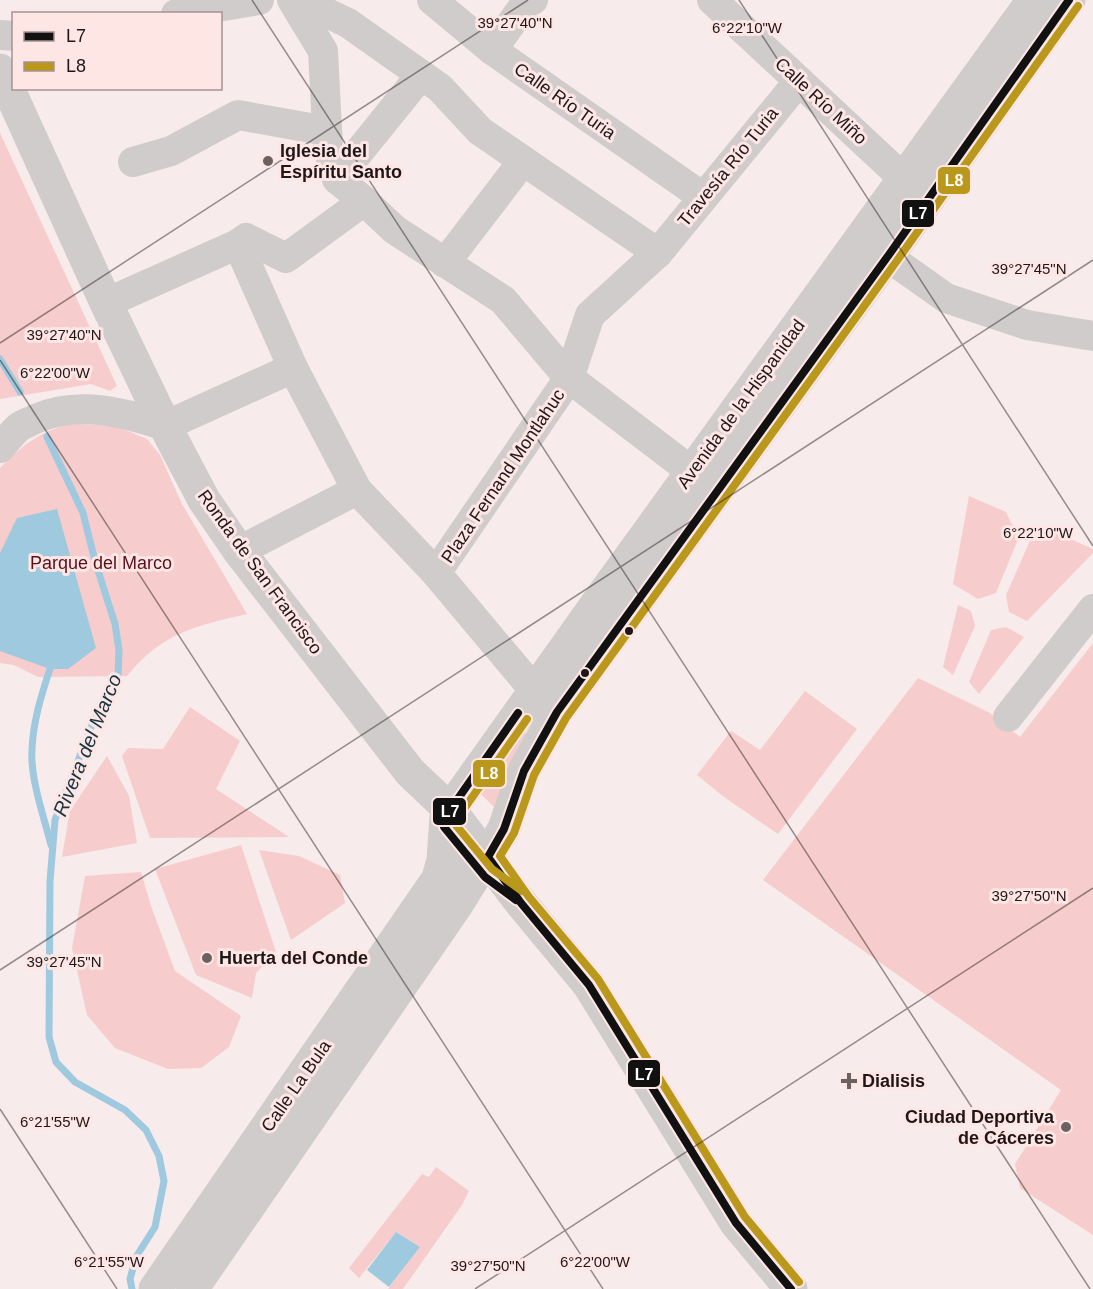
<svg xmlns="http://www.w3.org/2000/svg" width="1093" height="1289" font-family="Arial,sans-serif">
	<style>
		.green { fill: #f6cccc }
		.water { fill: #9ec9de }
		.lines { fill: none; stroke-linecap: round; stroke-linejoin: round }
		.stream { stroke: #9ec9de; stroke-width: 7 }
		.minor { stroke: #d0cccc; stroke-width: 30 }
		.major { stroke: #d0cccc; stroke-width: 33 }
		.bus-1-casing { stroke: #fee6e5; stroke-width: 12 }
		.bus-2-casing { stroke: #fee6e5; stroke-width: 12 }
		.bus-1 { stroke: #111; stroke-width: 8 }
		.bus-2 { stroke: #ba981b; stroke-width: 8 }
		.ticks { fill: none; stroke: #1f1717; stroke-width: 1.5; stroke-opacity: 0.45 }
		.poi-dot { fill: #6b6161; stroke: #fee6e5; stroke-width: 2 }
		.bus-dot { fill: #1f1717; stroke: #fee6e5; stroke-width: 2 }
		.labels { text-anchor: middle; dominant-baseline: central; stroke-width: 6; stroke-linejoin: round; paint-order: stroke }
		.street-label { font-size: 18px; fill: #1f1717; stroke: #fee6e5 }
		.poi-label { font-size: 18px; font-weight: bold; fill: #1f1717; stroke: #fee6e5; text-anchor: start }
		.park-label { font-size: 18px; fill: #5c0e1a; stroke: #fee6e5 }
		.water-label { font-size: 20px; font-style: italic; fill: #143440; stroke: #fee6e5 }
		.ticks-label { font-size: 15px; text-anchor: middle; fill: #1f1717; stroke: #fee6e5; stroke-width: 6; stroke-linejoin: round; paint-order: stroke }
		.line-badge { stroke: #fee6e5; stroke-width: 2 }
		.badge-label { font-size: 16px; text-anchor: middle; font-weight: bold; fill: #fff }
	</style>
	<rect width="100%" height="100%" fill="#f8ebeb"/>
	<g class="green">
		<path d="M0,133L117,386L110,391L91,384L0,399Z"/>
		<path d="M79,424L116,426L147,439L160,455L182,504L247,614C195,626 162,633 127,676L38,677L14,665L0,663V468C22,445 46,426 79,424Z"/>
		<path d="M969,496L1006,512L1011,523L1021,532L996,593L978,599L953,584Z"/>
		<path d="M1054,532L1093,549V553L1027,621L1009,612L1006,595L1033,534Z"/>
		<path d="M958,605L971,611L975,626L953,675L943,667Z"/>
		<path d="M1006,627L1024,637L979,694L969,682L991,630Z"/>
		<path d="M1093,643V1235L1020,1188L1015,1164L1061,1090L763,880L918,678L990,713L1020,737Z"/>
		<path d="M805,691L857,729L778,834L724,797L697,775L731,731L760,750Z"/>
		<path d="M190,707L240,741L216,789L289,837L150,838L122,756L128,748L163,749Z"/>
		<path d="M523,730L527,736L496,809L479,792Z"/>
		<path d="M107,756L129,796L137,843L62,857L70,811Z"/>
		<path d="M241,845L276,952L256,973L252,998L196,975L155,869Z"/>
		<path d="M259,850L299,856L340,875L345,903L291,940Z"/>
		<path d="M141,872L151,906L175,971L241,1016L229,1047L201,1068L168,1069L115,1048L87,1015L72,948L85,876Z"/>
		<path d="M436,1167L469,1191L462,1205L403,1289H388L420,1247L396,1232L359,1278L349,1268L422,1174L429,1177Z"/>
	</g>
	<g class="water">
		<path d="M57,509L96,648L68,669H50L0,651V553L17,518Z"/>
		<path d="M396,1232L420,1247L389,1287L367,1270Z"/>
	</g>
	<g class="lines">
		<g class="stream">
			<path d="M0,359L20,392"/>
			<path d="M47,437L83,513L95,561L115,624L119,650L118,677L92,725L55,820L50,881L49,1037L56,1062L75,1082L125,1110L146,1130L159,1156L164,1181L155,1227L136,1257L130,1279L132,1289"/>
			<path d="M50,669C41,696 33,722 32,750C30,778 44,817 51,845"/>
		</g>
		<g class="minor">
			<path d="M292,0L323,51L328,148L337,179L364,201L286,258L246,238L238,244L293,368L357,490L436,573"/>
			<path d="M300,0L348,23L440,88L480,131L658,253"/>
			<path d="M432,0L492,50L703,197"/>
			<path d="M712,0L903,178"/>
			<path d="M176,14L259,0"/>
			<path d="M0,35L14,36"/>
			<path d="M492,50L526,3L533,0"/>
			<path d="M133,162L171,151L238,115L327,131"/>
			<path d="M337,179L421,75"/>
			<path d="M364,201L395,230L503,300L569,378L436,573L534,690L553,708"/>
			<path d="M872,240L874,247L946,298L1027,325L1093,336"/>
			<path d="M445,263L523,161"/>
			<path d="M106,303L238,244"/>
			<path d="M0,448C6,441 12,433 19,427C23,424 30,422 35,419C78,400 123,412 165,426L293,368"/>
			<path d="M691,471L569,378L590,315L658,253L799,81"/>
			<path d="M239,551L357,490"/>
			<path d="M1008,717L1093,609"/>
		</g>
		<g class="major">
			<path d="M0,70L106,303L165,426L204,500L239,551L410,772L450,810L521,903L589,985L736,1223L791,1289"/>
			<path d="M437,882L443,860L446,817L450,810L610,585L1033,0"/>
			<path d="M155,1289L448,864"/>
			<path d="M192,1289L456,906L504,829L524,771L557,712L888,256L1069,0"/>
		</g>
		<g class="bus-1-casing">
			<g id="bus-1">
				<path d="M516,900L485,877L444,827L450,810L518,713"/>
				<path d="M791,1289L736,1223L589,985L521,903L488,857L504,829L524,771L557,712L888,256L1069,0"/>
			</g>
		</g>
		<g class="bus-2-casing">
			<g id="bus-2">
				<path d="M522,891L492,869L455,824L459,816L527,719"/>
				<path d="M799,1282L745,1217L598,979L529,897L500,856L514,833L534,775L566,718L896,262L1078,6"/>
			</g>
		</g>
		<use href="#bus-1" class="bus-1"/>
		<use href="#bus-2" class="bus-2"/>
	</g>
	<path class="ticks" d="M252,0L1090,1289M739,0L1093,546M0,343L528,0M0,360L603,1289M0,970L1093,260M0,1109L117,1289M475,1289L1093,888"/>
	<g class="poi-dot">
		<circle cx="268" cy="161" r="6"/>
		<circle cx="207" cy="958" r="6"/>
		<path d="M846 1072h6v6h6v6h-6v6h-6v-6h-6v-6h6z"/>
		<circle cx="1066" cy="1127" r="6"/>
	</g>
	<g class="bus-dot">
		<circle cx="629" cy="631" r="5"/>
		<circle cx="585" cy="673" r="5"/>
	</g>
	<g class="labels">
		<g class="street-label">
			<text transform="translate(565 101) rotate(35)">Calle Río Turia</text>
			<text transform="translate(821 101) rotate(43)">Calle Río Miño</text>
			<text transform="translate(728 167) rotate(-51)">Travesía Río Turia</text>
			<text transform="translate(741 404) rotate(-54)">Avenida de la Hispanidad</text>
			<text transform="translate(503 476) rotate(-56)">Plaza Fernand Montlahuc</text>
			<text transform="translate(260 572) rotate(54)">Ronda de San Francisco</text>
			<text transform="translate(296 1086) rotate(-55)">Calle La Bula</text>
		</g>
		<g class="poi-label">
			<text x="280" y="151">Iglesia del<tspan x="280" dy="21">Espíritu Santo</tspan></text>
			<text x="219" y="958">Huerta del Conde</text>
			<text x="862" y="1081">Dialisis</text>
			<text x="1054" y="1117" text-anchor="end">Ciudad Deportiva<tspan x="1054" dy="21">de Cáceres</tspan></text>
		</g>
		<g class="park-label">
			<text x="101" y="563">Parque del Marco</text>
		</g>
		<g class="water-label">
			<text transform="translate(87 745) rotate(-68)">Rivera del Marco</text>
		</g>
	</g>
	<g class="ticks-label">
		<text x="515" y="28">39°27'40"N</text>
		<text x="747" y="33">6°22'10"W</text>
		<text x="1029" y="274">39°27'45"N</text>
		<text x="64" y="340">39°27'40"N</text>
		<text x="55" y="378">6°22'00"W</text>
		<text x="1038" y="538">6°22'10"W</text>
		<text x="1029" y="901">39°27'50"N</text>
		<text x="64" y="967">39°27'45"N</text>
		<text x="55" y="1127">6°21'55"W</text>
		<text x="109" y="1267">6°21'55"W</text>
		<text x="595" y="1267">6°22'00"W</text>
		<text x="488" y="1271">39°27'50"N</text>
	</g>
	<g class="line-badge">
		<rect x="937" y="166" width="34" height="29" rx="6" fill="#ba981b"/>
		<rect x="901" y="199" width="34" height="29" rx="6" fill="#111"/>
		<rect x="472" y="759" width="34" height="29" rx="6" fill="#ba981b"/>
		<rect x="432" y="797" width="35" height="29" rx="6" fill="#111"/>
		<rect x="627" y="1059" width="34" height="29" rx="6" fill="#111"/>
	</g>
	<g class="badge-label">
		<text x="954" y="186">L8</text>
		<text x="918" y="219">L7</text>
		<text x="489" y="779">L8</text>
		<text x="450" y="817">L7</text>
		<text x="644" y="1080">L7</text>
	</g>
	<rect x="12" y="12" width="210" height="78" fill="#fee6e5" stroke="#a59393" stroke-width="1.5"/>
	<rect x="24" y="32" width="30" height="9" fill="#111111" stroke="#a59393" stroke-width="1.5"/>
	<text x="66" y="42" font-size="18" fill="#1f1717">L7</text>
	<rect x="24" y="62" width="30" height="9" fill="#ba981b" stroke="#a59393" stroke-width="1.5"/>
	<text x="66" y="72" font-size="18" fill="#1f1717">L8</text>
</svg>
